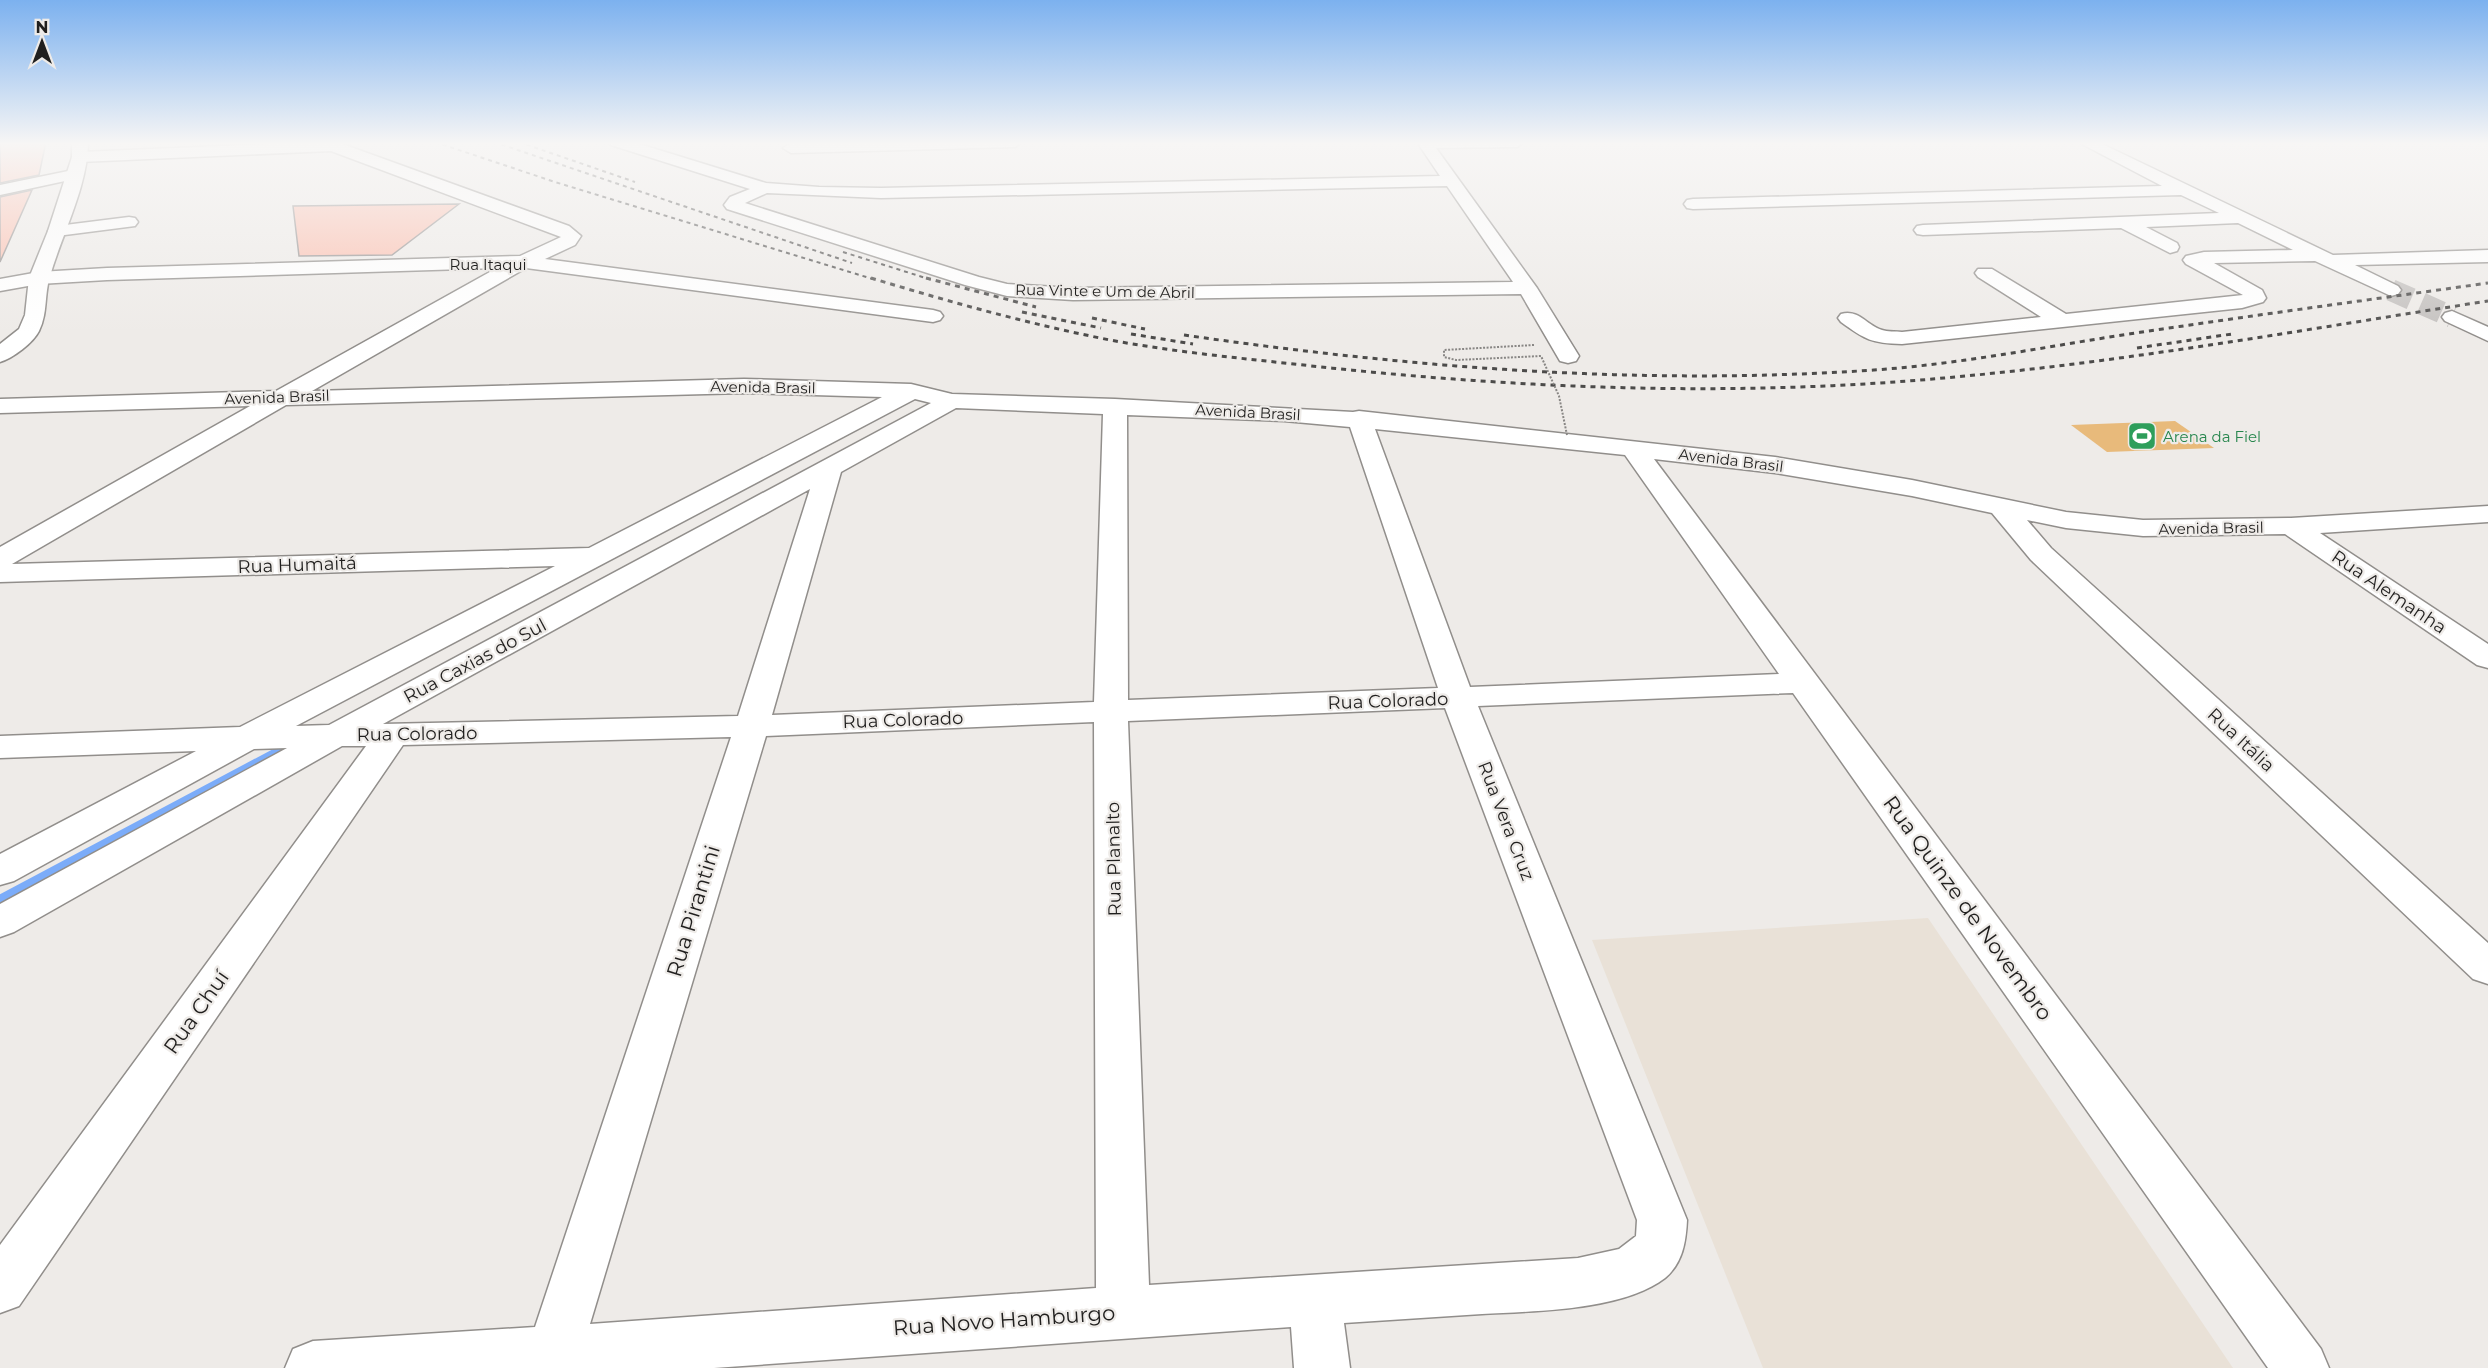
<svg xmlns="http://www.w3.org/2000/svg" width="2488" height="1368" font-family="Montserrat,sans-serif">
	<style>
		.built { fill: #e9e1d7 }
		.green { fill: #e8ba7b }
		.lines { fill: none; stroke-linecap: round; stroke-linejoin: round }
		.stream { stroke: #7bacf9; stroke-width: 12 }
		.building { fill: #fcbfaf; stroke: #938f8e; stroke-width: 1.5 }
		.minor-tunnel { stroke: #c5c2c0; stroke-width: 22; stroke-dasharray: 22 11; stroke-linecap: butt }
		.minor-casing { stroke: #918e8b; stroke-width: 3 }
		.major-casing { stroke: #918e8b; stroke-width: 3 }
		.minor { fill: #fff; fill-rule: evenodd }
		.major { fill: #fff; fill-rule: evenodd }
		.rail-far1 { stroke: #4c4b4a; stroke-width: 2; stroke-dasharray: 4 4; stroke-linecap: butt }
		.rail { stroke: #4c4b4a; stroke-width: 3; stroke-dasharray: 5 5; stroke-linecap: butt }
		.path-bridge { stroke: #888684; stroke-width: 2; stroke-dasharray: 2 1.5; stroke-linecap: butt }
		.labels { text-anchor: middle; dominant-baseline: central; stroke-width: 4.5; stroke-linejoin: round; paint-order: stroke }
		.far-street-label { font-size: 15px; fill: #201f1e; stroke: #eeebe8 }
		.far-leisure-label { font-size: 15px; fill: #27864d; stroke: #eeebe8; text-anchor: start }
		.street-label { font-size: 18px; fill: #201f1e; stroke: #eeebe8 }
		.near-street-label { font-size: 21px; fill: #201f1e; stroke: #eeebe8 }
	</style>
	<rect width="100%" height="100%" fill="#eeebe8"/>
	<path class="built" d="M1928,918L2233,1368H1763L1592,940Z"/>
	<path class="green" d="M2175,421L2214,448L2107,452L2071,425Z"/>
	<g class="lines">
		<path class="stream" d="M0,901L299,742"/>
	</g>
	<g class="building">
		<path d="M0,142H46L39,175L0,183Z"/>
		<path d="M32,190L0,262V197Z"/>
		<path d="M459,204L392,255L299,256L293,206Z"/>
	</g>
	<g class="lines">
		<path class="minor-tunnel" d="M2391,290L2452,317"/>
		<g class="minor-casing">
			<g id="minor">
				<path d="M313,142H337L569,226L581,236L575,245L545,259L933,310L940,312L943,316L940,320L933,322L526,268L312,391L744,379L911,384L952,394L1115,399L1353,412L1359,411L1775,457L1912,480L2066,512L2143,520L2291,518L2488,506V522L2320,533L2488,644V668L2477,665L2285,534L2143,536L2066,528L2027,520L2051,548L2488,943V984L2473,979L2031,560L1992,513L1912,496L1775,473L1654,459L2321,1349L2329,1368H2268L1793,693L1478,706L1687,1220C1686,1241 1683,1263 1665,1278C1622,1311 1534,1311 1482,1314C1436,1317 1390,1320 1344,1323L1350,1368H1294L1291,1327L714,1368H285L293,1349L313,1341L535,1327L731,737L403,745L19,1306L0,1313V1245L366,746H342L14,932L0,937V904L287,748L254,749L14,881L0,885V854L196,751L0,758V736L240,727L555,566L0,582V547L250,406L0,413V399L276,391L497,268L107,280L39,284L0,291V279L39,272L107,268L520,256L561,237L331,151L80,162L72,157L80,152ZM744,393L882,397L589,548L12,564L286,405ZM915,399L931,403L329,725L296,726ZM956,408L1103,414L1094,702L772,715L841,472ZM1127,415L1284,421L1350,427L1438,688L1128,700ZM1375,429L1625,455L1779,674L1470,687ZM810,489L738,716L383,724ZM1445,708L1637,1220L1636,1236L1619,1249L1578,1258L1149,1285L1128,721ZM1094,722L1096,1288L590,1324L766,736Z"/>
				<path d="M609,142H633L766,183L819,187L881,188L1440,176L1417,142H1524L1517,147L1436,148L1537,288L1579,356L1576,361L1568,363L1560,361L1521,294L1073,300L1007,296L965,285L727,209L724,205L730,197L750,189L611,145ZM1447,186L1513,282L1073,288L1007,284L979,277L745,203L767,193L881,198Z"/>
				<path d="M833,142H1022L1015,147L791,153L783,148L791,143Z"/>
				<path d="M2078,142H2098L2333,255L2488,250V262L2355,265L2398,286L2401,290L2398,294L2391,296L2315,261L2214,263L2262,290L2266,298L2263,302L2242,308L1902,344C1871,343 1866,340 1841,322L1838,318L1841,314C1859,309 1866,325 1882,330C1887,332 1896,331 1902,332L2041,317L1978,277L1975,273L1978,269H1992L2066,314L2243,295L2186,264L2183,260L2186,256L2204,252L2293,250L2238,223L2146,227L2177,243L2179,247L2177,251L2170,253L2121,228L1923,235L1917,234L1914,230L1917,226L1923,225L2219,213L2181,195L1693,209L1687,208L1684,204L1687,200L1693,199L2162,186Z"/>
				<path d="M73,170L79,172L81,175L79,178L0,195V185Z"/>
				<path d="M129,217L135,218L138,222L135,226L57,236L51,235L48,231L51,227L57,226Z"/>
				<path d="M2452,311L2488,327V341L2445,321L2442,317L2445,313Z"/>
			</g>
		</g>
		<g class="major-casing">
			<path id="major" d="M72,142H88C88,186 62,234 50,276C44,294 48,313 39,331C33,343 13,358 0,362V344L19,329L25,315L29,278L48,231L72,157Z"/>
		</g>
		<use href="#minor" class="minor"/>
		<use href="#major" class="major"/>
		<g class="rail-far1">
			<path d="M435,142L555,182L876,280"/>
			<path d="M494,142L852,263"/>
			<path d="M519,142L635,182"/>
			<path d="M843,252L932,280"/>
		</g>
		<g class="rail">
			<path d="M871,278C950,302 1029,324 1110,340C1180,353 1250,359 1321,367C1528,389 1736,397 1944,378C2126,362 2307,329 2488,301"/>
			<path d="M926,278L1036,307"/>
			<path d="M1022,312L1101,328"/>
			<path d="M1092,318L1145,329"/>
			<path d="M1131,334L1193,344"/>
			<path d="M1184,335C1413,368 1643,386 1874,370C1960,364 2044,347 2129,334C2248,316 2368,300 2488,283"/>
			<path d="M2137,348L2232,334"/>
		</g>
		<path class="path-bridge" d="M1534,345L1444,350V357L1456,360L1541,356L1559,396L1567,435"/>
	</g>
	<linearGradient id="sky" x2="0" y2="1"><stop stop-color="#7cb1ef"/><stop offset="0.43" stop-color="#f7f6f5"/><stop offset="1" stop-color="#f7f6f5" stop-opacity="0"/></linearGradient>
	<rect width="2488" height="334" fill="url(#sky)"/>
	<defs>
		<g id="stadium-square" transform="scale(1.5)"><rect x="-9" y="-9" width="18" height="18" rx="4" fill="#2e9e5b" stroke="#eeebe8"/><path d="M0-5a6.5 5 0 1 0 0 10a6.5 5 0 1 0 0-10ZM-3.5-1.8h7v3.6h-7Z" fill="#fff"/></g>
	</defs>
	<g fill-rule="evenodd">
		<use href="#stadium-square" x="2142" y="436"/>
	</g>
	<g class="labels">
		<g class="far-street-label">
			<text x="488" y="264">Rua Itaqui</text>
			<text transform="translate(1105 291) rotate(1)">Rua Vinte e Um de Abril</text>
			<text transform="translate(763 387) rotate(1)">Avenida Brasil</text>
			<text transform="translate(277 397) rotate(-2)">Avenida Brasil</text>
			<text transform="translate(1248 412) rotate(3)">Avenida Brasil</text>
			<text transform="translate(1731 460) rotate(7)">Avenida Brasil</text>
			<text transform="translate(2211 528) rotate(-1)">Avenida Brasil</text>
		</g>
		<g class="far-leisure-label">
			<text x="2163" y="436">Arena da Fiel</text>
		</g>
		<g class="street-label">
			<text transform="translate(297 565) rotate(-2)">Rua Humaitá</text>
			<text transform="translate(2389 592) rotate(34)">Rua Alemanha</text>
			<text transform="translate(475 661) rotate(-28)">Rua Caxias do Sul</text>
			<text transform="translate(1388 701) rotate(-2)">Rua Colorado</text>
			<text transform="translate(903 720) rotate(-2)">Rua Colorado</text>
			<text transform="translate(417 734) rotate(-1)">Rua Colorado</text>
			<text transform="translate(2241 740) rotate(43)">Rua Itália</text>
			<text transform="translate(1506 821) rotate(69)">Rua Vera Cruz</text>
			<text transform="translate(1114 859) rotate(-91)">Rua Planalto</text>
		</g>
		<g class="near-street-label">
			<text transform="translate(1968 908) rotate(54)">Rua Quinze de Novembro</text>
			<text transform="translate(693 911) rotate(-73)">Rua Pirantini</text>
			<text transform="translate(196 1012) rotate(-55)">Rua Chuí</text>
			<text transform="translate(1004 1320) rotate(-4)">Rua Novo Hamburgo</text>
		</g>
	</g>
	<g transform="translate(42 42)" stroke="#eeebe8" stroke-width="4.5" paint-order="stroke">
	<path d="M0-4.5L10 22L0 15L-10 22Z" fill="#201f1e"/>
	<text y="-9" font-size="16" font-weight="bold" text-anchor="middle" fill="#201f1e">N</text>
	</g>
</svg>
